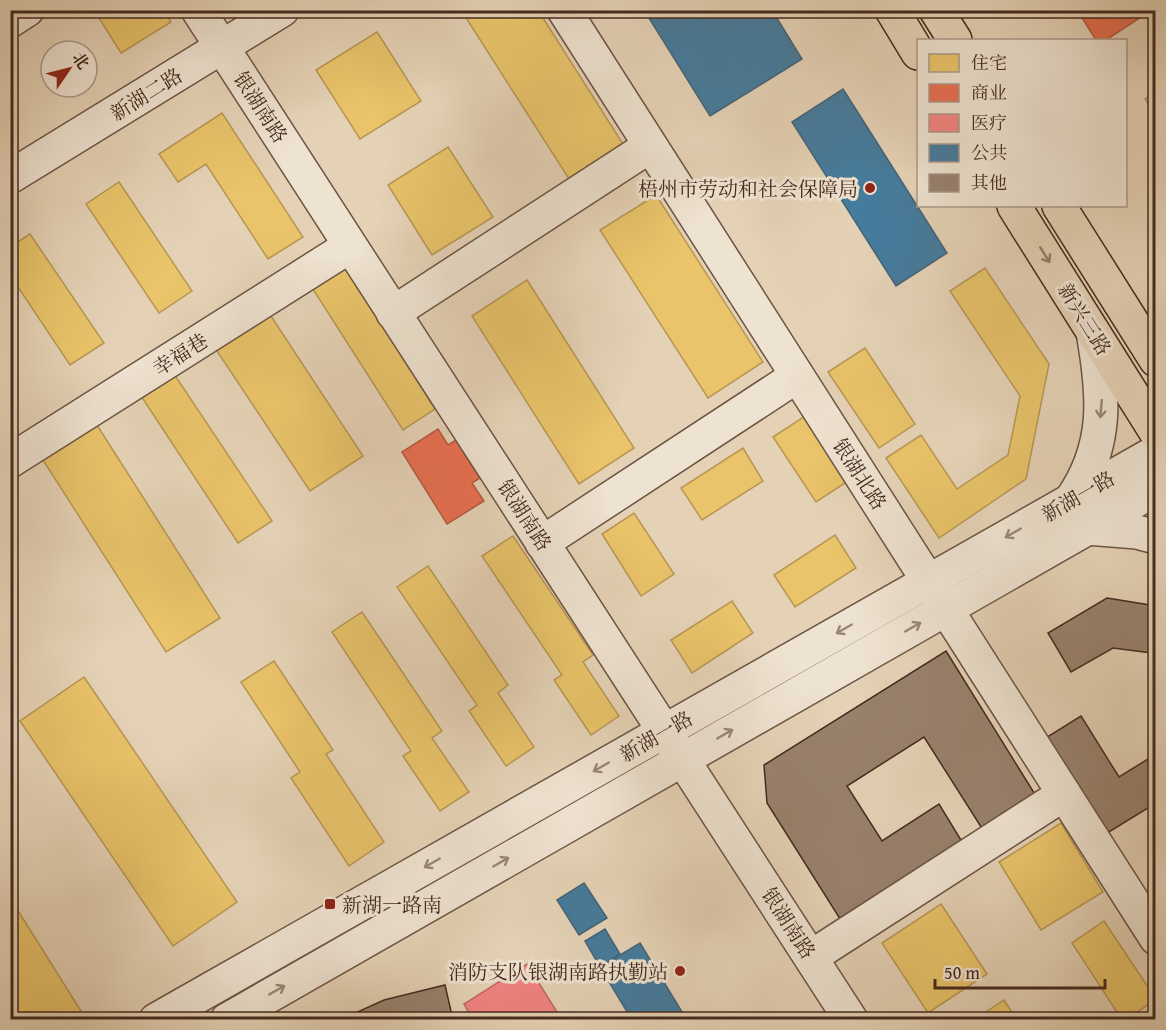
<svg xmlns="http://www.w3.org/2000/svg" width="1166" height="1030" font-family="'Gentium Book Plus','Noto Serif SC',serif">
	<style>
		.homes { fill: #e9c46a; stroke: #b89653; stroke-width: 1.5 }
		.shops { fill: #e76f51; stroke: #b65a42; stroke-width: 1.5 }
		.health { fill: #f28482; stroke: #be6964; stroke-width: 1.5 }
		.public { fill: #457b9d; stroke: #456377; stroke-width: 1.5 }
		.building { fill: #98816d; stroke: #442a1e; stroke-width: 1.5 }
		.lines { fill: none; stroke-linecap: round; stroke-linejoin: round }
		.minor-casing { stroke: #6c5444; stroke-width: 36 }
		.major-casing { stroke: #442a1e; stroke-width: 36 }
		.minor { stroke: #eee2d0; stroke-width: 33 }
		.major { stroke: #e5d2b6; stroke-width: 33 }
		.oneway { stroke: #947e6a }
		.oneway2 { stroke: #998677 }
		.poi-dot { fill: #8f2418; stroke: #eee2d0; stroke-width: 2 }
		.labels { text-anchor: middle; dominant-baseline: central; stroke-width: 6; stroke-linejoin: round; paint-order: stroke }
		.street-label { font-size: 20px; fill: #442a1e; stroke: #eee2d0 }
		.poi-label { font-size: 20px; fill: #442a1e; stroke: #eee2d0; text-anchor: end }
	</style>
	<rect width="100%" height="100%" fill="#e5d2b6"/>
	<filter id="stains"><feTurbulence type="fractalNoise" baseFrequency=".00333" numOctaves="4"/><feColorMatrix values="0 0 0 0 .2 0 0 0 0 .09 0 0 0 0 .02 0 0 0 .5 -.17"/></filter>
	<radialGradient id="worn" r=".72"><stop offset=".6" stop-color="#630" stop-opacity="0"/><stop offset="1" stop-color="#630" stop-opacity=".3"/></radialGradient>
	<g class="homes">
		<path d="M94,10H164L171,22L121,53Z"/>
		<path d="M461,10H538L623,144L569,179Z"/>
		<path d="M377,32L421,101L360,139L316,70Z"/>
		<path d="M1156,92V116L1145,99Z"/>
		<path d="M222,113L303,237L268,259L206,164L178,182L159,154Z"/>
		<path d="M448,147L493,217L432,255L388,185Z"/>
		<path d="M119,182L192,291L159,313L86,204Z"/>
		<path d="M656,195L763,362L708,398L600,230Z"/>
		<path d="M30,234L104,343L70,365L10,275V247Z"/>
		<path d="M344,265L435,409L403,430L311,286Z"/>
		<path d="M985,268L1049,364L1026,479L939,538L886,458L921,435L957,489L1008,455L1020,396L950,291Z"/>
		<path d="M527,280L634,448L579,484L472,316Z"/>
		<path d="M267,310L363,456L310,491L213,345Z"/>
		<path d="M865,348L915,424L879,448L828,372Z"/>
		<path d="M172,371L272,521L238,543L139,393Z"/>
		<path d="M10,383L18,394L10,398Z"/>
		<path d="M805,416L848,481L816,502L773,437Z"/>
		<path d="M95,422L220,618L166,652L41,457Z"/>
		<path d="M743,448L763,481L702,520L681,488Z"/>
		<path d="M634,513L674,574L641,596L602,534Z"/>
		<path d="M835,535L856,568L795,607L774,575Z"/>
		<path d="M513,536L593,655L583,662L619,716L591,735L554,680L562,675L482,556Z"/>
		<path d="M428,566L508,685L498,693L534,747L506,766L469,711L477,705L397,587Z"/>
		<path d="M732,601L753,633L692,673L671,640Z"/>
		<path d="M362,612L442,731L432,738L469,792L440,811L403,756L411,751L332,632Z"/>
		<path d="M274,661L333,750L326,754L384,842L349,866L291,778L300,772L241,682Z"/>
		<path d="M84,677L237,902L173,946L20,721Z"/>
		<path d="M1061,823L1103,892L1041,930L999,862Z"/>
		<path d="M1156,849V866L1148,854Z"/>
		<path d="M10,898L81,1011L67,1020H10Z"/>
		<path d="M941,904L987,974L928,1013L882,943Z"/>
		<path d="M1104,921L1156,999L1126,1020H1122L1072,943Z"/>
		<path d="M1004,1000L1017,1020H974Z"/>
	</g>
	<g class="shops">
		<path d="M1077,10H1152L1106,40H1096Z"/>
		<path d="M438,429L448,445L456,440L480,478L472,483L484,501L447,524L402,452Z"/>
	</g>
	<path class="health" d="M527,964L562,1020H473L464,1004Z"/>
	<g class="public">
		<path d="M644,10H772L802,59L710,116Z"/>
		<path d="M843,89L947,253L896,286L792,122Z"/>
		<path d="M584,883L607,918L579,935L557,900Z"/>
		<path d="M605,929L620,954L600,967L585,941Z"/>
		<path d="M640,943L687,1020H632L600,967Z"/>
	</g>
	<g class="building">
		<path d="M1107,598L1156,606V660L1152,653L1113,648L1071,672L1048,633Z"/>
		<path d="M946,651L1036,796L983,830L924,737L847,786L882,841L939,804L964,845L842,922L767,803L764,765Z"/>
		<path d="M1081,716L1119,777L1156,754V803L1104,835L1044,739Z"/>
		<path d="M445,985L453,1020H340L384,1000Z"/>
	</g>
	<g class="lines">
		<g class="minor-casing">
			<g id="minor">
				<path d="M198,10L851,1020"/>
				<path d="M564,10L1156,938"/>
				<path d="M10,21L27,10"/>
				<path d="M10,177L282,10"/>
				<path d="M393,313L650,146"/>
				<path d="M10,461L350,246"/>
				<path d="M1071,500C1109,446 1104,394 1093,332"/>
				<path d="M1087,528L1137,532L1156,537"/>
				<path d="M542,543L797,376"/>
				<path d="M811,957L1064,794"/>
				<path d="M156,1020L1156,452"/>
				<path d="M227,1020L1156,489"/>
			</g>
		</g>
		<g class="major-casing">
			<g id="major">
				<path d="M892,10L918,53"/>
				<path d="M936,10L955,40"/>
				<path d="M1014,206L1156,432"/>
				<path d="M1059,206L1156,360"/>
			</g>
		</g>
		<use href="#minor" class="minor"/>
		<use href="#major" class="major"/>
	</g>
	<defs><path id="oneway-shaft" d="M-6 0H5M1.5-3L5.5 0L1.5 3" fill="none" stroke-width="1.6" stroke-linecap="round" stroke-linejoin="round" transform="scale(1.5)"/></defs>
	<use class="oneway" href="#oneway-shaft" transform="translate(1045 255) rotate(58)"/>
	<g class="oneway2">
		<use href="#oneway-shaft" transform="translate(1101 409) rotate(95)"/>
		<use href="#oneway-shaft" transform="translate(1013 533) rotate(150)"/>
		<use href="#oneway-shaft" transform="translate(913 627) rotate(-30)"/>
		<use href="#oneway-shaft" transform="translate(844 629) rotate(150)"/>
		<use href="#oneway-shaft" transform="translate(725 734) rotate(-30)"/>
		<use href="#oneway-shaft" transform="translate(601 767) rotate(150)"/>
		<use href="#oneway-shaft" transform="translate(501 862) rotate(-30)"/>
		<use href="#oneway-shaft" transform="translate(432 863) rotate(150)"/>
		<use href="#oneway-shaft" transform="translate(277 990) rotate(-30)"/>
	</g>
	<g class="poi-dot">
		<circle cx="870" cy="188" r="6"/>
		<rect x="324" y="898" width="12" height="12" rx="3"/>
		<circle cx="680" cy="971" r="6"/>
	</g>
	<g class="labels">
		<g class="street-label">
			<text transform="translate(146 94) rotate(-32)">新湖二路</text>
			<text transform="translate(261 107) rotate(57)">银湖南路</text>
			<text transform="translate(1085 319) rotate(58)">新兴三路</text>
			<text transform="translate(180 354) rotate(-32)">幸福巷</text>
			<text transform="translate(860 474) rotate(57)">银湖北路</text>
			<text transform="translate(1078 496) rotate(-30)">新湖一路</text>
			<text transform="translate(525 515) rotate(57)">银湖南路</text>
			<text transform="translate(656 736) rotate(-30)">新湖一路</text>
			<text transform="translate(789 923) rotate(57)">银湖南路</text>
		</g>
		<g class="poi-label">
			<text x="858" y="188">梧州市劳动和社会保障局</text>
			<text x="342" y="904" text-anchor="start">新湖一路南</text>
			<text x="668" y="971">消防支队银湖南路执勤站</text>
		</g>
	</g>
	<rect width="1166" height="1030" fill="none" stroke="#e5d2b6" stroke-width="36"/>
	<rect x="12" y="12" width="1142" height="1006" fill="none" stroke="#442a1e" stroke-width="3"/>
	<rect x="18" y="18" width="1130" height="994" fill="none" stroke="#442a1e" stroke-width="1.5"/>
	<rect x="917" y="39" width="210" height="168" fill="#eee2d0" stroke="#aa9889" stroke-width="1.5"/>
	<rect x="929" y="54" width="30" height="18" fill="#e9c46a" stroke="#aa9889" stroke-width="1.5"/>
	<text x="971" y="69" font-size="18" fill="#442a1e">住宅</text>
	<rect x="929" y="84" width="30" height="18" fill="#e76f51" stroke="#aa9889" stroke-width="1.5"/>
	<text x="971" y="99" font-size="18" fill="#442a1e">商业</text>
	<rect x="929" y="114" width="30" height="18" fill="#f28482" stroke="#aa9889" stroke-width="1.5"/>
	<text x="971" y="129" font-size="18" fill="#442a1e">医疗</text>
	<rect x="929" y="144" width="30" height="18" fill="#457b9d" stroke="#aa9889" stroke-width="1.5"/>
	<text x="971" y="159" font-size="18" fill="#442a1e">公共</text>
	<rect x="929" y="174" width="30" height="18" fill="#98816d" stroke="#aa9889" stroke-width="1.5"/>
	<text x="971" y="189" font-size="18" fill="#442a1e">其他</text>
	<g transform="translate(69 69) rotate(55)"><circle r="28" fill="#eee2d0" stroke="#aa9889" stroke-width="1.5"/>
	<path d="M0-4.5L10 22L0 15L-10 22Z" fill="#8f2418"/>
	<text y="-9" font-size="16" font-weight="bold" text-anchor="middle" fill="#442a1e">北</text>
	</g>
	<path d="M935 979v9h170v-9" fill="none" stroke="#442a1e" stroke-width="3"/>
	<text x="944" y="979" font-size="18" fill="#442a1e" stroke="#eee2d0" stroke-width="4.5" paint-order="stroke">50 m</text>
	<rect width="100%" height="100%" filter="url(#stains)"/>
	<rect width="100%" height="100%" fill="url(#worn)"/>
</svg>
